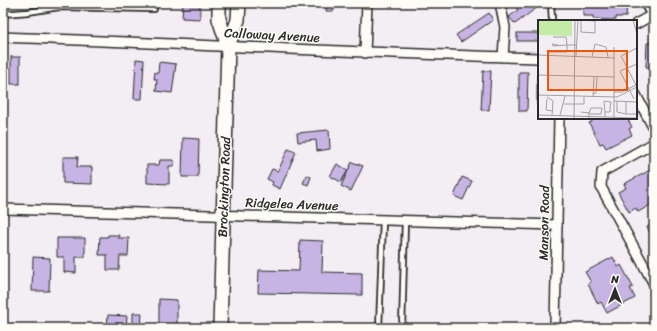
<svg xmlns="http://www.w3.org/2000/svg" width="657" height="331" font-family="Sriracha,sans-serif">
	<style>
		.building { fill: #c7b4e4; stroke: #2b2b2b }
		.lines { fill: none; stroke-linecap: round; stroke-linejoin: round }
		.lane-casing { stroke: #2b2b2b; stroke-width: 8 }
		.street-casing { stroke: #2b2b2b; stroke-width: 12 }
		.secondary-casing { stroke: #2b2b2b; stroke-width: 16 }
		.lane { stroke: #fdfcf7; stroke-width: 4.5 }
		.street { stroke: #fdfcf7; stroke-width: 9 }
		.secondary { stroke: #fdfcf7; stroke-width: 13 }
		.labels { text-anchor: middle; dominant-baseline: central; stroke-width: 3; stroke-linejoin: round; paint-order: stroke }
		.street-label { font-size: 13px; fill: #2b2b2b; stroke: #fdfcf7 }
		.inset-road { fill: none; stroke: #a2a0a3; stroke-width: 1 }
		.view { fill: #e8590c; fill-opacity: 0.15; stroke: #e8590c; stroke-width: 2 }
		.inset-edge { fill: none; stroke: #2b2b2b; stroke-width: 2 }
	</style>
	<rect width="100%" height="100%" fill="#f2eef3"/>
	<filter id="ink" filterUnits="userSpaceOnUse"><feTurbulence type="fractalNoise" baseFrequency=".025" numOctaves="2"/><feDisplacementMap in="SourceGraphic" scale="8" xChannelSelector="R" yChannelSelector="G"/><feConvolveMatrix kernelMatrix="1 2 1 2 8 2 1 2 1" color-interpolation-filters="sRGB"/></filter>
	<g filter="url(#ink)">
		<g class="building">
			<path d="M183,3H200V19L182,18Z"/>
			<path d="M322,3H346V4L334,3V11H326L327,3Z"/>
			<path d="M520,3H543L515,24L509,17L518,10L516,7Z"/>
			<path d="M583,3H627L626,17H616V20L593,19V16H583Z"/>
			<path d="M489,13L493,20L461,42L456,35Z"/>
			<path d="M651,32H654V78H649L650,67H646L647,43H650Z"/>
			<rect x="517" y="33" width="22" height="8"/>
			<rect x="11" y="57" width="9" height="27"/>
			<path d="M136,59L144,60L142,99H134Z"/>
			<path d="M159,62L176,64L172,93L156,91L157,79H154L155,72L158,73Z"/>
			<path d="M483,71H491L489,110H481Z"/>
			<path d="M519,72H528L527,111H519Z"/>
			<rect x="537" y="76" width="2" height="29"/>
			<path d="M590,118H627L632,127L629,129L632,135L606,148L603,143L600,144L589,123L592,122Z"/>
			<path d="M329,130L330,149L317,151L316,140L298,142L297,133Z"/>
			<path d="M183,138L199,139L198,177H182Z"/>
			<path d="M288,149L296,152L280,189L272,185L273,182L267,179L272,169L278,171Z"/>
			<path d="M63,157H78L77,167H92V184L63,183Z"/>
			<path d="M160,160H174V166H169V184L147,183V165H159Z"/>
			<path d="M352,162L363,166L351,191L341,186Z"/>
			<path d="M3,163H6L5,180H3Z"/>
			<path d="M337,164L348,170L341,182L330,176Z"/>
			<path d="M654,168V203L638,212L636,208L629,212L618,192L626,188L624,184Z"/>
			<path d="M307,175L311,177L308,185L303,183Z"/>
			<path d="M462,177L472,181L463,200L454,196Z"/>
			<path d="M654,223V240L647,227Z"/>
			<path d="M108,235H119L118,238H129L128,256H120L119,270H107V255H99L100,237H108Z"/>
			<path d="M57,238H85V257H76V273L64,272V257H57Z"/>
			<path d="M300,240L323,241L322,272L362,273V295L258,293L259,270L299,271Z"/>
			<path d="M33,257L50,258L49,291H32Z"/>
			<path d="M613,257L618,267L621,265L633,287L630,288L635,298L607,313L601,302L598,304L588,284L591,282L585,272Z"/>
			<path d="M159,299L177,300V328H159Z"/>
			<path d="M133,313H142L141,327H133Z"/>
			<path d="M108,315L127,316L126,328H107Z"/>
		</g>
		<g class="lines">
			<g class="lane-casing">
				<g id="lane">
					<path d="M551,3L552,21"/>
					<path d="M643,3L650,16"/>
					<path d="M3,14L28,12L59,7L154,9V3"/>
					<path d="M379,328L383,220"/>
					<path d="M402,328L405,221"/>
				</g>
			</g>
			<g class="street-casing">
				<g id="street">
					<path d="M500,3L505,27L503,57"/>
					<path d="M636,24L654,14"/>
					<path d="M3,37C182,44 360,53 539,58"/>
					<path d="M365,53L367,3"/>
					<path d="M636,95L654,129"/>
					<path d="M654,143L602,172L601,187L654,284"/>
					<path d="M3,209L557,225"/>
					<path d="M555,328L559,118"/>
				</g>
			</g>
			<g class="secondary-casing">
				<g id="secondary">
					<path d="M219,3V19L228,46L220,328"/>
					<path d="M228,46L238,20L239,3"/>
				</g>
			</g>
			<use href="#lane" class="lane"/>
			<use href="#street" class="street"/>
			<use href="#secondary" class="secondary"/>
		</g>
	</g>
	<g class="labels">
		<g class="street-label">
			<text transform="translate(272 35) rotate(3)">Calloway Avenue</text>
			<text transform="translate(224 187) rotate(-88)">Brockington Road</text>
			<text transform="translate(292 204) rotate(2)">Ridgelea Avenue</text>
			<text transform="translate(544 223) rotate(-89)">Manson Road</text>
		</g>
	</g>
	<g transform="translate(538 20)">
		<rect width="99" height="99" fill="#f2eef3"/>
		<path d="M0,0H34V16L0,15Z" fill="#c4eca7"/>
		<path class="inset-road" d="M40,0H41L57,1V13L43,12V1M95,0L99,14M15,17H28L29,25H38M0,35L77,38M10,35V32H29V25L15,26L14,24L20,25M38,36L40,0M54,37L57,24L68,27L70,37M0,55L77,57M76,72H84L98,65L83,36L99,28M55,74L58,73L59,57M0,75L79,77L99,67M9,77L15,81L14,96M55,77L56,57M9,79L8,90L15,91M96,79L82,51L99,44M76,81L99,82M79,81V92L88,94M88,81V94H99M26,84H46V77M43,92L51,93L53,94H63L64,88H53L51,93V99M67,92L66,81L73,82L72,88M0,95L99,98M22,95L27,76M67,97V92H72V88M36,99L37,0M76,99V27"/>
		<path class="view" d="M10,31H89V70H10Z"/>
		<rect width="99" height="99" class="inset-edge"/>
	</g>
	<rect width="657" height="331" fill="none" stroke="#fdfcf7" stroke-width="16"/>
	<rect x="8" y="8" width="641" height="315" fill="none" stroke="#2b2b2b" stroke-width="1.5" filter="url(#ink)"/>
	<g transform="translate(615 289)" stroke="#fdfcf7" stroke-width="3" paint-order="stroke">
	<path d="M0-3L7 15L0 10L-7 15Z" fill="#2b2b2b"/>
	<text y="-6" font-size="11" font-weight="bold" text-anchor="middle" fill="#2b2b2b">N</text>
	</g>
</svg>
